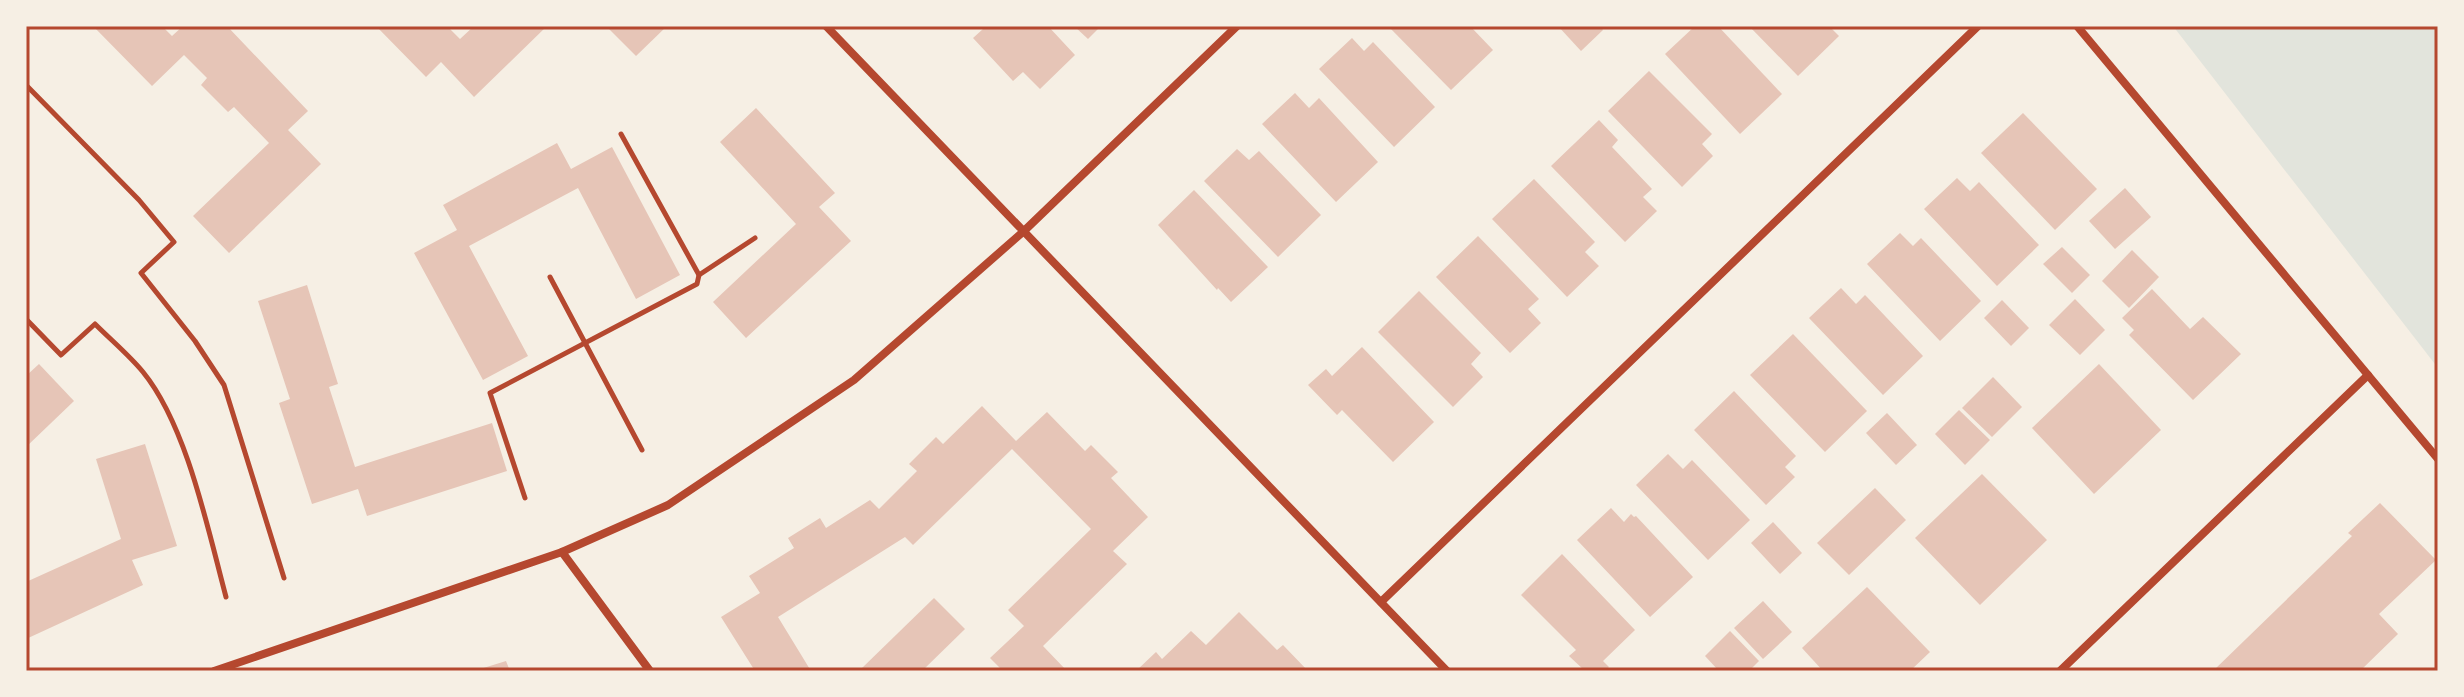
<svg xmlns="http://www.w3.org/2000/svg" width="2464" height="697" font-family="Manrope,sans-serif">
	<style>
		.green { fill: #e2e4dc }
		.building { fill: #e6c5b7 }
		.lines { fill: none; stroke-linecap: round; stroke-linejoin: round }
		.path { stroke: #b5482f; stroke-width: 5 }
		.minor { stroke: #b5482f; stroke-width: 8 }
		.neatline { fill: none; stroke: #b5482f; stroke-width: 3 }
	</style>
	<rect width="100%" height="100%" fill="#f6efe4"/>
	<path class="green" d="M2173,26H2438V368Z"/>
	<g class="building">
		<path d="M93,26H162L172,36L183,26H227L308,111L288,130L321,164L229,253L193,216L269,143L234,107L228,112L201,85L207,78L184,55L152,86Z"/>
		<path d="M376,26H447L460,39L474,26H547L474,97L441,62L426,77Z"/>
		<path d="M606,26H667L636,56Z"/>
		<path d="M980,26H1048L1075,55L1040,89L1023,72L1013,81L973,38L983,29Z"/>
		<path d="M1074,26H1101L1088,39Z"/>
		<path d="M1388,26H1470L1493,50L1451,90Z"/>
		<path d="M1558,26H1600L1603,30L1581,51Z"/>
		<path d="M1695,26H1718L1782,94L1740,134L1665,54Z"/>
		<path d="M1749,26H1829L1839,36L1798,76Z"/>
		<path d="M1352,38L1364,51L1373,42L1435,107L1394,147L1319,69Z"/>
		<path d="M1649,71L1712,134L1702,144L1713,156L1682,187L1608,111Z"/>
		<path d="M1295,93L1309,108L1319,98L1378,162L1336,202L1262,124Z"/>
		<path d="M756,108L835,193L819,207L851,241L746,338L713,302L796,224L720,142Z"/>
		<path d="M2023,113L2097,189L2055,230L1981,153Z"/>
		<path d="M1599,120L1618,140L1612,147L1652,189L1643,197L1657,211L1625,242L1551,166Z"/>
		<path d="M557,143L571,169L612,147L680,275L636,299L578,188L469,246L528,356L483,380L414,253L457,230L443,205Z"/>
		<path d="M1237,149L1249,160L1259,151L1321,215L1278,257L1204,181Z"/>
		<path d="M1957,178L1970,191L1979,182L2039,245L1997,286L1924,209Z"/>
		<path d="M1534,179L1595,242L1585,252L1599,266L1567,297L1492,219Z"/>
		<path d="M2125,188L2151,217L2115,249L2089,221Z"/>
		<path d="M1194,190L1268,267L1231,302L1218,288L1217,290L1158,225Z"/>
		<path d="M1900,233L1913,246L1921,238L1981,301L1940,341L1867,264Z"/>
		<path d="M1478,236L1539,299L1528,309L1541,323L1510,353L1436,277Z"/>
		<path d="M2062,247L2090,275L2072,293L2043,264Z"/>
		<path d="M2132,250L2159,277L2129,308L2102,281Z"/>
		<path d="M307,285L338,384L329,387L355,467L492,423L507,471L367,516L358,489L312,504L279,403L290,399L258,301Z"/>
		<path d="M1841,288L1856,304L1865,295L1867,297L1923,356L1883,395L1809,318Z"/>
		<path d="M2152,289L2190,329L2203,317L2241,354L2193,400L2129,335L2134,330L2122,318Z"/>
		<path d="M1419,291L1481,353L1471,364L1483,377L1453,407L1378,332Z"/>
		<path d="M2075,299L2105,330L2080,355L2049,325Z"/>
		<path d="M2002,300L2029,328L2011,346L1984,318Z"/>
		<path d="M1793,334L1867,411L1825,452L1750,375Z"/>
		<path d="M1362,347L1434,422L1393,462L1342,410L1337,415L1308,385L1326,369L1332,376Z"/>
		<path d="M39,364L74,401L26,447V376Z"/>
		<path d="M2099,364L2161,430L2094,494L2032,428Z"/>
		<path d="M1993,377L2022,407L1992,437L1962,408Z"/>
		<path d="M1734,391L1796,456L1785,467L1795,477L1766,505L1694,430Z"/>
		<path d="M982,406L1016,441L1047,412L1085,451L1091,445L1118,472L1111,478L1148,517L1113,551L1127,564L1043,646L1067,671H1003L990,658L1024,626L1008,610L1091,529L1012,449L913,545L905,537L778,617L811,671H755L721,617L760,593L749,576L794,548L788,538L820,518L826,528L870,500L879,509L917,471L909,464L936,437L943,444Z"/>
		<path d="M1959,410L1990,440L1965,465L1935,434Z"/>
		<path d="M1887,413L1917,445L1896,465L1866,433Z"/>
		<path d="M145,444L177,546L132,560L143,585L26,639V582L121,539L96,459Z"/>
		<path d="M1668,454L1683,469L1692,460L1750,520L1708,560L1636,485Z"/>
		<path d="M1982,474L2047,540L1980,605L1915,538Z"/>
		<path d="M1875,488L1906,520L1849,575L1817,543Z"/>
		<path d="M2380,503L2436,560L2379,614L2398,634L2360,671H2213L2352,536L2348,533Z"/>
		<path d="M1611,508L1624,522L1631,514L1634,517L1636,516L1693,577L1650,617L1577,540Z"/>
		<path d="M1773,522L1802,553L1780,574L1751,543Z"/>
		<path d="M1562,554L1635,630L1603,661L1609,667L1605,671H1585L1569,656L1576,650L1521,595Z"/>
		<path d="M1867,587L1930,652L1910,671H1823L1802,648Z"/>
		<path d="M934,598L965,629L922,671H863L861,669Z"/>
		<path d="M1763,601L1792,632L1763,659L1734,628Z"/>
		<path d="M1239,612L1277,650L1283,645L1308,671H1136L1156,652L1162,659L1191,631L1206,645Z"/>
		<path d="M1730,631L1759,661L1749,671H1719L1705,656Z"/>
		<path d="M506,661L510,671H477V670Z"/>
	</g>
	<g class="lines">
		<g class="path">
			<path d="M26,85L139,200L174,242L141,273L195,341L224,385L284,578"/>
			<path d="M699,275L755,238"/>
			<path d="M550,277L642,450"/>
			<path d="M26,319L61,355L95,324C111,340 129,355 143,372C187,426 208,530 226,597"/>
			<path d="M525,498L490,393L697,284L699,275L621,134"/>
		</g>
		<g class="minor">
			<path d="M826,26L1447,671"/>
			<path d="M2077,26L2438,459"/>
			<path d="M562,552L650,671"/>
			<path d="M1381,602L1978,26"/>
			<path d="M214,671L562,552L668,505L854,380L1024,231L1237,26"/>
			<path d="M2060,671L2368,375"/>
		</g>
	</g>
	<rect width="2464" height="697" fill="none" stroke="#f6efe4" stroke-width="56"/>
	<rect x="28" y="28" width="2408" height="641" class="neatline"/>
</svg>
